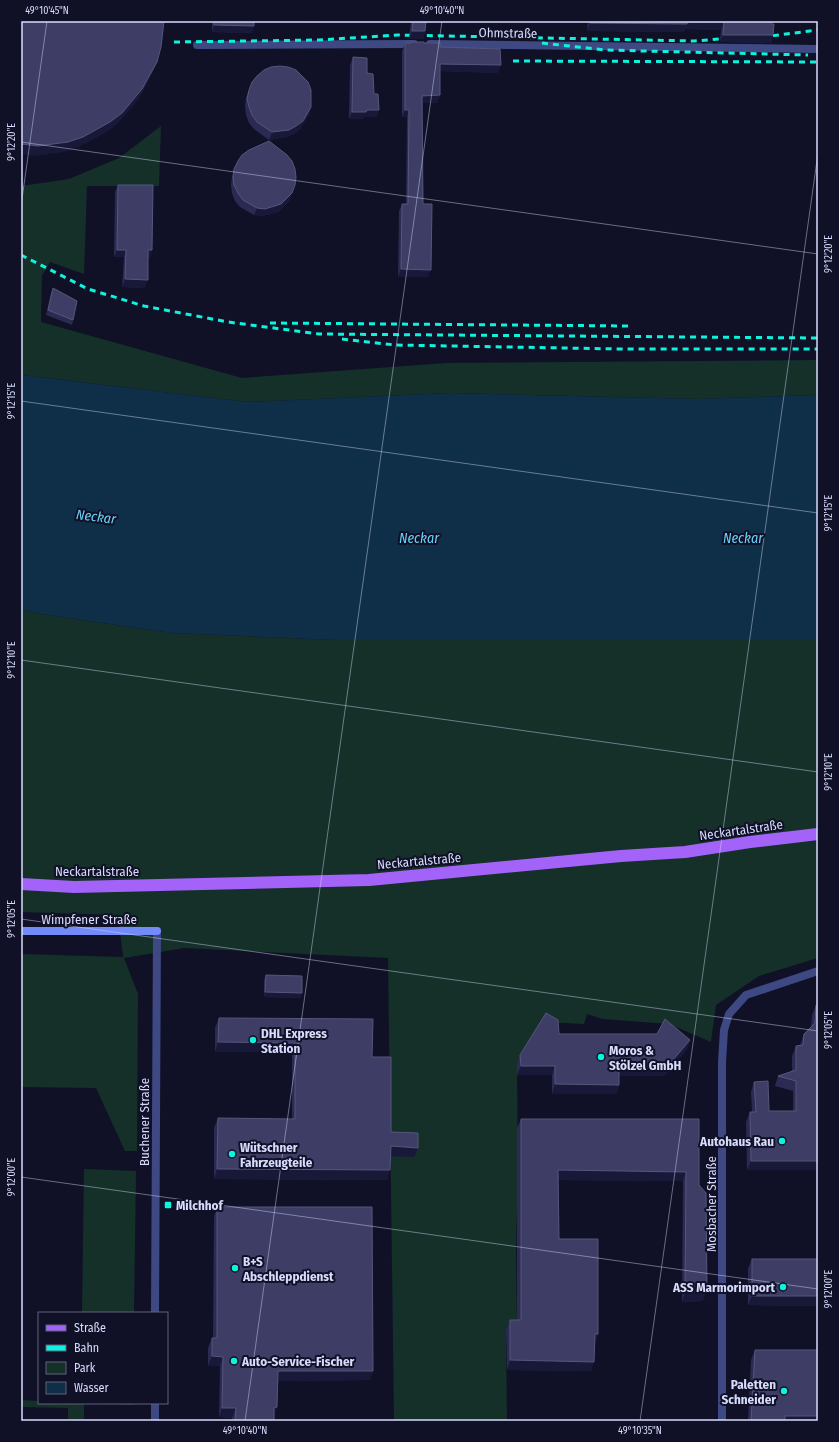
<svg xmlns="http://www.w3.org/2000/svg" width="839" height="1442" font-family="'Fira Sans Condensed',sans-serif">
	<style>
		.green { fill: #143029 }
		.water { fill: #0f2e47 }
		.lines { fill: none; stroke-linecap: round; stroke-linejoin: round }
		.street { stroke: #3e4983; stroke-width: 8 }
		.secondary { stroke: #738af9; stroke-width: 8 }
		.primary { stroke: #a363f8; stroke-width: 12 }
		.rail { stroke: #0cf4de; stroke-width: 3; stroke-dasharray: 6 5; stroke-linecap: butt }
		.wall { fill: #2b2a53 }
		.shaded-wall { fill: #181839 }
		.building { fill: #3d3d65; stroke: #56567d }
		.ticks { fill: none; stroke: #d7dbfd; stroke-width: 1; stroke-opacity: 0.45 }
		.poi-dot { fill: #0cf4de; stroke: #101126; stroke-width: 1.5 }
		.labels { text-anchor: middle; dominant-baseline: central; stroke-width: 4; stroke-linejoin: round; paint-order: stroke }
		.street-label { font-size: 13px; fill: #d7dbfd; stroke: #101126 }
		.poi-label { font-size: 13px; font-weight: bold; fill: #d7dbfd; stroke: #101126; text-anchor: start }
		.water-label { font-size: 14px; font-style: italic; fill: #6ad3f9; stroke: #101126 }
		.neatline { fill: none; stroke: #d7dbfd; stroke-width: 1.5 }
		.ticks-label { font-size: 10px; text-anchor: middle; fill: #d7dbfd }
	</style>
	<rect width="100%" height="100%" fill="#101126"/>
	<g class="green">
		<path d="M161,126L159,186H87L84,274L50,262L42,275L41,322L242,378L446,363L818,360V395L698,399L451,393L247,402L21,375V186L69,179L119,158Z"/>
		<path d="M21,609L41,614L172,633L335,640H818V958L759,976L716,1005L711,1042L669,1024L603,1019L587,1014L584,1024L543,1022L517,1064L518,1175L516,1249L517,1330H506L507,1421H394L388,958L184,948L124,958L138,994L137,1151H125L96,1088L21,1087V954L123,957L118,915L21,912Z"/>
		<path d="M84,1169L136,1171L134,1313H82Z"/>
		<path d="M21,1400L39,1401V1403H133V1405L84,1403V1419H68V1408L21,1407Z"/>
	</g>
	<path class="water" d="M21,375L247,402L451,393L698,399L818,395V640H335L172,633L41,614L21,609Z"/>
	<g class="lines">
		<g class="street">
			<path d="M430,44L818,49"/>
			<path d="M197,45L414,44"/>
			<path d="M155,1313L157,931"/>
			<path d="M155,1421V1403"/>
			<path d="M722,1421V1062L724,1030L729,1014L746,995L818,971"/>
		</g>
		<path class="secondary" d="M21,931H157"/>
		<path class="primary" d="M21,884L74,887L369,880L621,856L685,852L750,842L818,834"/>
		<g class="rail">
			<path d="M762,37L818,30"/>
			<path d="M174,42L319,40L398,35L694,41L732,38"/>
			<path d="M542,43L605,50L808,55"/>
			<path d="M513,61L818,62"/>
			<path d="M21,255L88,289L144,306L228,322L319,334L818,338"/>
			<path d="M270,323L632,326"/>
			<path d="M342,339L395,345L621,349H818"/>
		</g>
	</g>
	<g class="wall">
		<path d="M212,21H254L252,33L212,32Z"/>
		<path d="M411,21H426L425,31L423,39H409Z"/>
		<path d="M588,21H771V24L773,35L771,43L720,42L721,30L685,29L684,32L587,31Z"/>
		<path d="M405,43H424L440,47L498,73L440,71V95L437,103H422L423,204L428,277H398L399,211L402,204H406L407,117H402V51Z"/>
		<path d="M353,57L367,73L379,110L376,117H364V119H349L350,65Z"/>
		<path d="M249,90L311,107L309,114L300,129L294,134L286,137L269,140L254,129L249,123L246,115L245,106L246,98Z"/>
		<path d="M234,169L290,200L278,212L262,216L254,215L240,207L235,201L232,193L231,185L232,177Z"/>
		<path d="M118,185L150,258H148L145,288L122,287L124,257H114L115,192Z"/>
		<path d="M53,288L73,320L72,325L46,315L51,293Z"/>
		<path d="M266,975L302,993L300,998L264,997V980Z"/>
		<path d="M816,1005L818,1170H747L746,1122L750,1112H752L751,1092L754,1082L769,1111H793V1091L775,1086L778,1076L792,1071V1056L796,1046L800,1045L804,1034L811,1027L812,1015Z"/>
		<path d="M219,1018L372,1057L391,1132L418,1148L414,1157L391,1156L387,1180L214,1179V1128L218,1118L292,1119V1052H215V1028Z"/>
		<path d="M559,1034L690,1040L687,1049L664,1076H619V1085L616,1094H552V1075H517V1064L520,1055Z"/>
		<path d="M521,1119H699V1185L703,1301L682,1302L683,1181L558,1180L559,1239L598,1334L595,1344L591,1371L507,1370L506,1330L510,1320H517V1128Z"/>
		<path d="M217,1207L373,1371L370,1380L278,1381L274,1421H232V1418L219,1417L220,1366H208V1348L212,1338H213L214,1216Z"/>
		<path d="M752,1259H818V1306L748,1305V1269Z"/>
		<path d="M755,1350L818,1421H748L751,1360Z"/>
	</g>
	<g class="shaded-wall">
		<path d="M288,21H317L316,23L288,22Z"/>
		<path d="M688,22H724L721,30L685,29L684,32L587,31L590,23Z"/>
		<path d="M214,25L254,26L252,33L212,32Z"/>
		<path d="M412,31H425L423,39H409Z"/>
		<path d="M723,35H773L771,43L720,42Z"/>
		<path d="M157,62L153,72L139,99L118,123L107,132L79,147L65,152L34,156L21,154V144Z"/>
		<path d="M440,64L501,65L498,73L437,71Z"/>
		<path d="M440,95L437,103H419L422,96Z"/>
		<path d="M311,107L309,114L300,129L294,134L286,137L269,140L272,132Z"/>
		<path d="M367,110H379L376,117H364V119H349L352,112Z"/>
		<path d="M405,110H409L407,117H402Z"/>
		<path d="M295,185L290,200L278,212L262,216L254,215L257,208Z"/>
		<path d="M117,250H126L124,257H114Z"/>
		<path d="M148,250H152L150,258H145Z"/>
		<path d="M401,269L431,270L428,277H398Z"/>
		<path d="M125,279L148,280L145,288L122,287Z"/>
		<path d="M265,992L302,993L300,998L264,997Z"/>
		<path d="M690,1040L687,1049L664,1076H616L619,1067Z"/>
		<path d="M218,1042L295,1043L292,1052H215Z"/>
		<path d="M521,1066H555L552,1075H517Z"/>
		<path d="M555,1084L619,1085L616,1094H552Z"/>
		<path d="M391,1146L418,1148L414,1157L387,1156Z"/>
		<path d="M751,1161H818V1170H747Z"/>
		<path d="M217,1169L390,1170L387,1180L214,1179Z"/>
		<path d="M558,1170L686,1172L683,1181L555,1180Z"/>
		<path d="M707,1291L703,1301L682,1302L685,1292Z"/>
		<path d="M752,1296H818V1306L748,1305Z"/>
		<path d="M595,1334H598L595,1344H591Z"/>
		<path d="M212,1356L223,1357L220,1366H208Z"/>
		<path d="M510,1360L594,1362L591,1371L507,1370Z"/>
		<path d="M278,1371H373L370,1380L275,1381Z"/>
		<path d="M277,1407L274,1417V1408Z"/>
		<path d="M222,1408H236L232,1418L219,1417Z"/>
		<path d="M785,1416H818V1421H783Z"/>
	</g>
	<g class="building">
		<path d="M21,21H164L161,47L157,62L142,89L122,113L110,122L83,137L68,142L38,146L21,144Z"/>
		<path d="M214,21H254V26L214,25Z"/>
		<path d="M413,21H426L425,31H412Z"/>
		<path d="M590,21H771V24H774L773,35H723L724,22H688L687,24L590,23Z"/>
		<path d="M411,42H424V43H440V47L500,49L501,65L440,64V95L422,96L423,204H432L431,270L401,269L402,204H408L409,110H405V43H411Z"/>
		<path d="M353,57L367,58V73L373,74L374,94H378L379,110H367L366,112H352Z"/>
		<path d="M280,66L288,67L296,70L308,82L311,90V107L303,121L296,126L289,130L272,132L257,122L252,115L249,107L247,99L249,90L252,82L257,76L264,70L271,67Z"/>
		<path d="M269,141L287,155L292,161L295,169L296,177L295,185L292,193L281,204L265,209L257,208L243,200L238,193L234,185L233,177L234,169L238,161L242,155L249,150Z"/>
		<path d="M118,185H153L152,250H148V280L125,279L126,250H117Z"/>
		<path d="M53,288L77,301L73,320L48,310Z"/>
		<path d="M266,975L302,976V993L265,992Z"/>
		<path d="M816,1005H818V1161H751L750,1112H756L754,1082L768,1081L769,1111H796V1081L778,1076L796,1070V1046L803,1045L804,1034L815,1023Z"/>
		<path d="M546,1013L558,1020L559,1034H657L665,1019L690,1040L667,1067H619V1085L555,1084V1066H521L520,1055Z"/>
		<path d="M219,1018L373,1019L372,1057H391V1132L418,1133V1148L391,1146L390,1170L217,1169L218,1118L295,1119V1043L218,1042Z"/>
		<path d="M521,1119H699V1185L706,1193L707,1291L685,1292L686,1172L558,1170L559,1239H598V1334H595L594,1362L510,1360V1320H521Z"/>
		<path d="M217,1207H372L373,1371H278L277,1407L274,1408V1421H235L236,1408H222L223,1357L212,1356V1338H217Z"/>
		<rect x="752" y="1259" width="66" height="37"/>
		<path d="M755,1350H818V1416H785V1421H751Z"/>
	</g>
	<path class="ticks" d="M21,142L818,254M21,206L47,21M21,401L818,513M21,660L818,772M21,919L818,1031M21,1177L818,1289M245,1421L442,21M640,1421L818,153"/>
	<g class="poi-dot">
		<circle cx="253" cy="1040" r="4"/>
		<circle cx="601" cy="1057" r="4"/>
		<circle cx="782" cy="1141" r="4"/>
		<circle cx="232" cy="1154" r="4"/>
		<rect x="164" y="1201" width="8" height="8" rx="2"/>
		<circle cx="235" cy="1268" r="4"/>
		<circle cx="783" cy="1287" r="4"/>
		<circle cx="234" cy="1361" r="4"/>
		<circle cx="784" cy="1391" r="4"/>
	</g>
	<g class="labels">
		<g class="street-label">
			<text transform="translate(508 33) rotate(1)">Ohmstraße</text>
			<text transform="translate(741 830) rotate(-8)">Neckartalstraße</text>
			<text transform="translate(419 861) rotate(-5)">Neckartalstraße</text>
			<text x="97" y="871">Neckartalstraße</text>
			<text x="89" y="919">Wimpfener Straße</text>
			<text transform="translate(144 1122) rotate(-90)">Buchener Straße</text>
			<text transform="translate(711 1204) rotate(-90)">Mosbacher Straße</text>
		</g>
		<g class="poi-label">
			<text x="261" y="1033">DHL Express<tspan x="261" dy="15">Station</tspan></text>
			<text x="609" y="1050">Moros &amp;<tspan x="609" dy="15">Stölzel GmbH</tspan></text>
			<text x="774" y="1141" text-anchor="end">Autohaus Rau</text>
			<text x="240" y="1147">Wütschner<tspan x="240" dy="15">Fahrzeugteile</tspan></text>
			<text x="176" y="1205">Milchhof</text>
			<text x="243" y="1261">B+S<tspan x="243" dy="15">Abschleppdienst</tspan></text>
			<text x="775" y="1287" text-anchor="end">ASS Marmorimport</text>
			<text x="242" y="1361">Auto-Service-Fischer</text>
			<text x="776" y="1384" text-anchor="end">Paletten<tspan x="776" dy="15">Schneider</tspan></text>
		</g>
		<g class="water-label">
			<text transform="translate(96 517) rotate(7)">Neckar</text>
			<text x="419" y="538">Neckar</text>
			<text x="743" y="538">Neckar</text>
		</g>
	</g>
	<rect width="839" height="1442" fill="none" stroke="#101126" stroke-width="44"/>
	<rect x="38" y="1312" width="130" height="92" fill="#101126" stroke="#60627c"/>
	<rect x="46" y="1325" width="20" height="6" fill="#a363f8" stroke="#60627c"/>
	<text x="74" y="1332" font-size="12" fill="#d7dbfd">Straße</text>
	<rect x="46" y="1345" width="20" height="6" fill="#0cf4de" stroke="#60627c"/>
	<text x="74" y="1352" font-size="12" fill="#d7dbfd">Bahn</text>
	<rect x="46" y="1362" width="20" height="12" fill="#143029" stroke="#60627c"/>
	<text x="74" y="1372" font-size="12" fill="#d7dbfd">Park</text>
	<rect x="46" y="1382" width="20" height="12" fill="#0f2e47" stroke="#60627c"/>
	<text x="74" y="1392" font-size="12" fill="#d7dbfd">Wasser</text>
	<rect x="22" y="22" width="795" height="1398" class="neatline"/>
	<g class="ticks-label">
		<text x="47" y="14">49°10'45"N</text>
		<text x="442" y="14">49°10'40"N</text>
		<text transform="translate(11 142) rotate(-90)" y="4">9°12'20"E</text>
		<text transform="translate(828 254) rotate(-90)" y="4">9°12'20"E</text>
		<text transform="translate(11 401) rotate(-90)" y="4">9°12'15"E</text>
		<text transform="translate(828 513) rotate(-90)" y="4">9°12'15"E</text>
		<text transform="translate(11 660) rotate(-90)" y="4">9°12'10"E</text>
		<text transform="translate(828 772) rotate(-90)" y="4">9°12'10"E</text>
		<text transform="translate(11 919) rotate(-90)" y="4">9°12'05"E</text>
		<text transform="translate(828 1030) rotate(-90)" y="4">9°12'05"E</text>
		<text transform="translate(11 1177) rotate(-90)" y="4">9°12'00"E</text>
		<text transform="translate(828 1289) rotate(-90)" y="4">9°12'00"E</text>
		<text x="245" y="1434">49°10'40"N</text>
		<text x="640" y="1434">49°10'35"N</text>
	</g>
</svg>
